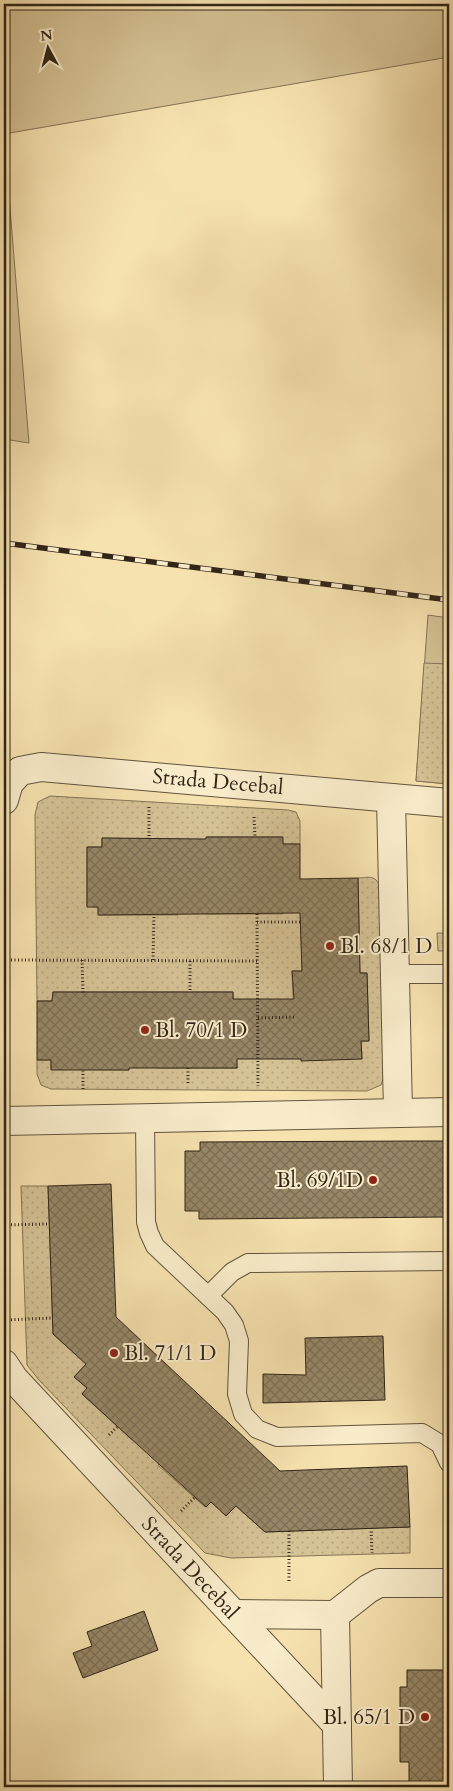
<svg xmlns="http://www.w3.org/2000/svg" width="453" height="1791" font-family="Cardo,serif">
	<style>
		.green { fill: #d5c295; stroke: #837456 }
		.garden { fill: url(#garden-dots); stroke: #837456 }
		.building { fill: url(#building-cross-hatch); stroke: #312518 }
		.lines { fill: none; stroke-linecap: round; stroke-linejoin: round }
		.service-casing { stroke: #62543e; stroke-width: 20 }
		.minor-casing { stroke: #62543e; stroke-width: 30 }
		.path { stroke: #312518; stroke-width: 3; stroke-dasharray: 1 2.5; stroke-linecap: butt }
		.service { stroke: #f9eccb; stroke-width: 18 }
		.minor { stroke: #f9eccb; stroke-width: 28 }
		.rail-casing { stroke: #312518; stroke-width: 5.5 }
		.rail { stroke: #f9eccb; stroke-width: 4; stroke-dasharray: 11; stroke-linecap: butt }
		.poi-dot { fill: #8f2418; stroke: #f9eccb; stroke-width: 2 }
		.labels { text-anchor: middle; dominant-baseline: central; stroke-width: 4; stroke-linejoin: round; paint-order: stroke }
		.street-label { font-size: 21px; fill: #312518; stroke: #f9eccb }
		.poi-label { font-size: 21px; fill: #312518; stroke: #f9eccb; text-anchor: start }
	</style>
	<defs>
		<pattern id="garden-dots" width="8" height="8" patternUnits="userSpaceOnUse" patternTransform="scale(1.25)"><rect width="8" height="8" fill="#d5c295"/><path d="M2 2h.1M6 6h.1" fill="none" stroke="#b7a780" stroke-width="1.8" stroke-linecap="round"/></pattern>
		<pattern id="building-cross-hatch" width="8" height="8" patternUnits="userSpaceOnUse" patternTransform="scale(1.25)"><rect width="8" height="8" fill="#978767"/><path d="M0 0l8 8M0 8l8-8" fill="none" stroke="#7c6e54"/></pattern>
	</defs>
	<rect width="100%" height="100%" fill="#f6e2af"/>
	<filter id="stains"><feTurbulence type="fractalNoise" baseFrequency=".004" numOctaves="4"/><feColorMatrix values="0 0 0 0 .2 0 0 0 0 .09 0 0 0 0 .02 0 0 0 .5 -.17"/></filter>
	<radialGradient id="worn" r=".72"><stop offset=".6" stop-color="#630" stop-opacity="0"/><stop offset="1" stop-color="#630" stop-opacity=".3"/></radialGradient>
	<g class="green">
		<path d="M4,4H449V57L4,134L29,443L4,439Z"/>
		<path d="M428,615L449,618V784L416,781Z"/>
	</g>
	<g class="garden">
		<path d="M424,663L449,664V737L444,753L449,769V784L416,781Z"/>
		<path d="M50,796L288,810L296,812L300,821V844H283L282,837H207V846L149,839L102,838V847H87V906L98,907L99,915H178V906L207,914H282L300,904L302,971H292L295,1040L362,1059L361,1041H369L367,973H360L358,878C371,877 376,875 381,889L385,1073L381,1085L367,1091L51,1089L41,1085L37,1074V1060H51V1069L129,1070V1060L158,1068H237L233,992H53L52,1001H37L35,815L38,802Z"/>
		<path d="M437,933H449V951H438Z"/>
		<path d="M21,1186H48L53,1334L86,1364L74,1377L87,1388L82,1394L132,1440L137,1435L164,1459L158,1465L205,1507L211,1502L236,1506L265,1532L410,1527V1553L231,1558L205,1553L39,1380L27,1365Z"/>
	</g>
	<g class="building">
		<path d="M206,837H283V844H300V879L358,878L360,973H367L369,1041H361L362,1059L301,1061V1059H237V1068H129V1070H51V1060H37V1001H52L53,992H233V999H294L292,971H302L300,913L98,915V907H87V847H102V838L206,839Z"/>
		<path d="M414,1141H449V1217L199,1219V1211H185V1151H200V1142Z"/>
		<path d="M111,1184L116,1317L280,1471L407,1466L410,1527L265,1532L236,1506L226,1516L211,1502L206,1507L82,1394L87,1388L74,1377L86,1364L53,1334L48,1186Z"/>
		<path d="M383,1336L385,1400L263,1403V1374L306,1375L305,1338Z"/>
		<path d="M144,1611L158,1650L83,1678L73,1653L92,1646L87,1632Z"/>
		<path d="M407,1670H449V1787H409V1762H400V1687H407Z"/>
	</g>
	<g class="lines">
		<g class="service-casing">
			<g id="service">
				<path d="M396,974H449"/>
				<path d="M145,1118L146,1222L149,1233L155,1246L225,1312L234,1325L239,1341L237,1394L243,1414L257,1429L277,1437L422,1433L440,1444L449,1463"/>
				<path d="M208,1296L232,1272L248,1263L449,1261"/>
			</g>
		</g>
		<g class="minor-casing">
			<g id="minor">
				<path d="M391,798L398,1112"/>
				<path d="M4,800L9,783L20,771L41,767L449,803"/>
				<path d="M4,1121L449,1112"/>
				<path d="M4,1364L14,1379L337,1725"/>
				<path d="M233,1614L335,1615L368,1589L379,1583H449"/>
				<path d="M335,1615L338,1787"/>
			</g>
		</g>
		<g class="path">
			<path d="M149,807V839"/>
			<path d="M254,817L255,837"/>
			<path d="M257,914L258,1086"/>
			<path d="M257,922H301"/>
			<path d="M4,960L258,961"/>
			<path d="M82,960L83,993"/>
			<path d="M153,960L154,915"/>
			<path d="M190,961V992"/>
			<path d="M258,1018L294,1017"/>
			<path d="M188,1068V1085"/>
			<path d="M83,1089V1069"/>
			<path d="M4,1225L49,1224"/>
			<path d="M4,1320L53,1318"/>
			<path d="M109,1435L117,1427"/>
			<path d="M181,1511L195,1497"/>
			<path d="M371,1528L372,1553"/>
			<path d="M289,1531V1583"/>
		</g>
		<use href="#service" class="service"/>
		<use href="#minor" class="minor"/>
		<g class="rail-casing">
			<path id="rail" d="M4,543L449,600"/>
		</g>
		<use href="#rail" class="rail"/>
	</g>
	<g class="poi-dot">
		<circle cx="330" cy="946" r="5"/>
		<circle cx="145" cy="1030" r="5"/>
		<circle cx="373" cy="1180" r="5"/>
		<circle cx="114" cy="1353" r="5"/>
		<circle cx="425" cy="1717" r="5"/>
	</g>
	<g class="labels">
		<g class="street-label">
			<text transform="translate(218 782) rotate(5)">Strada Decebal</text>
			<text transform="translate(190 1568) rotate(47)">Strada Decebal</text>
		</g>
		<g class="poi-label">
			<text x="340" y="946">Bl. 68/1 D</text>
			<text x="155" y="1030">Bl. 70/1 D</text>
			<text x="363" y="1180" text-anchor="end">Bl. 69/1D</text>
			<text x="124" y="1353">Bl. 71/1 D</text>
			<text x="415" y="1717" text-anchor="end">Bl. 65/1 D</text>
		</g>
	</g>
	<rect width="453" height="1791" fill="none" stroke="#f6e2af" stroke-width="20"/>
	<rect x="5" y="5" width="443" height="1781" fill="none" stroke="#312518" stroke-width="2.5"/>
	<rect x="10" y="10" width="433" height="1771" fill="none" stroke="#312518"/>
	<g transform="translate(48 48) rotate(353)" stroke="#f9eccb" stroke-width="4" paint-order="stroke">
	<path d="M0-4L9 19L0 12L-9 19Z" fill="#312518"/>
	<text y="-8" font-size="14" font-weight="bold" text-anchor="middle" fill="#312518">N</text>
	</g>
	<rect width="100%" height="100%" filter="url(#stains)"/>
	<rect width="100%" height="100%" fill="url(#worn)"/>
</svg>
